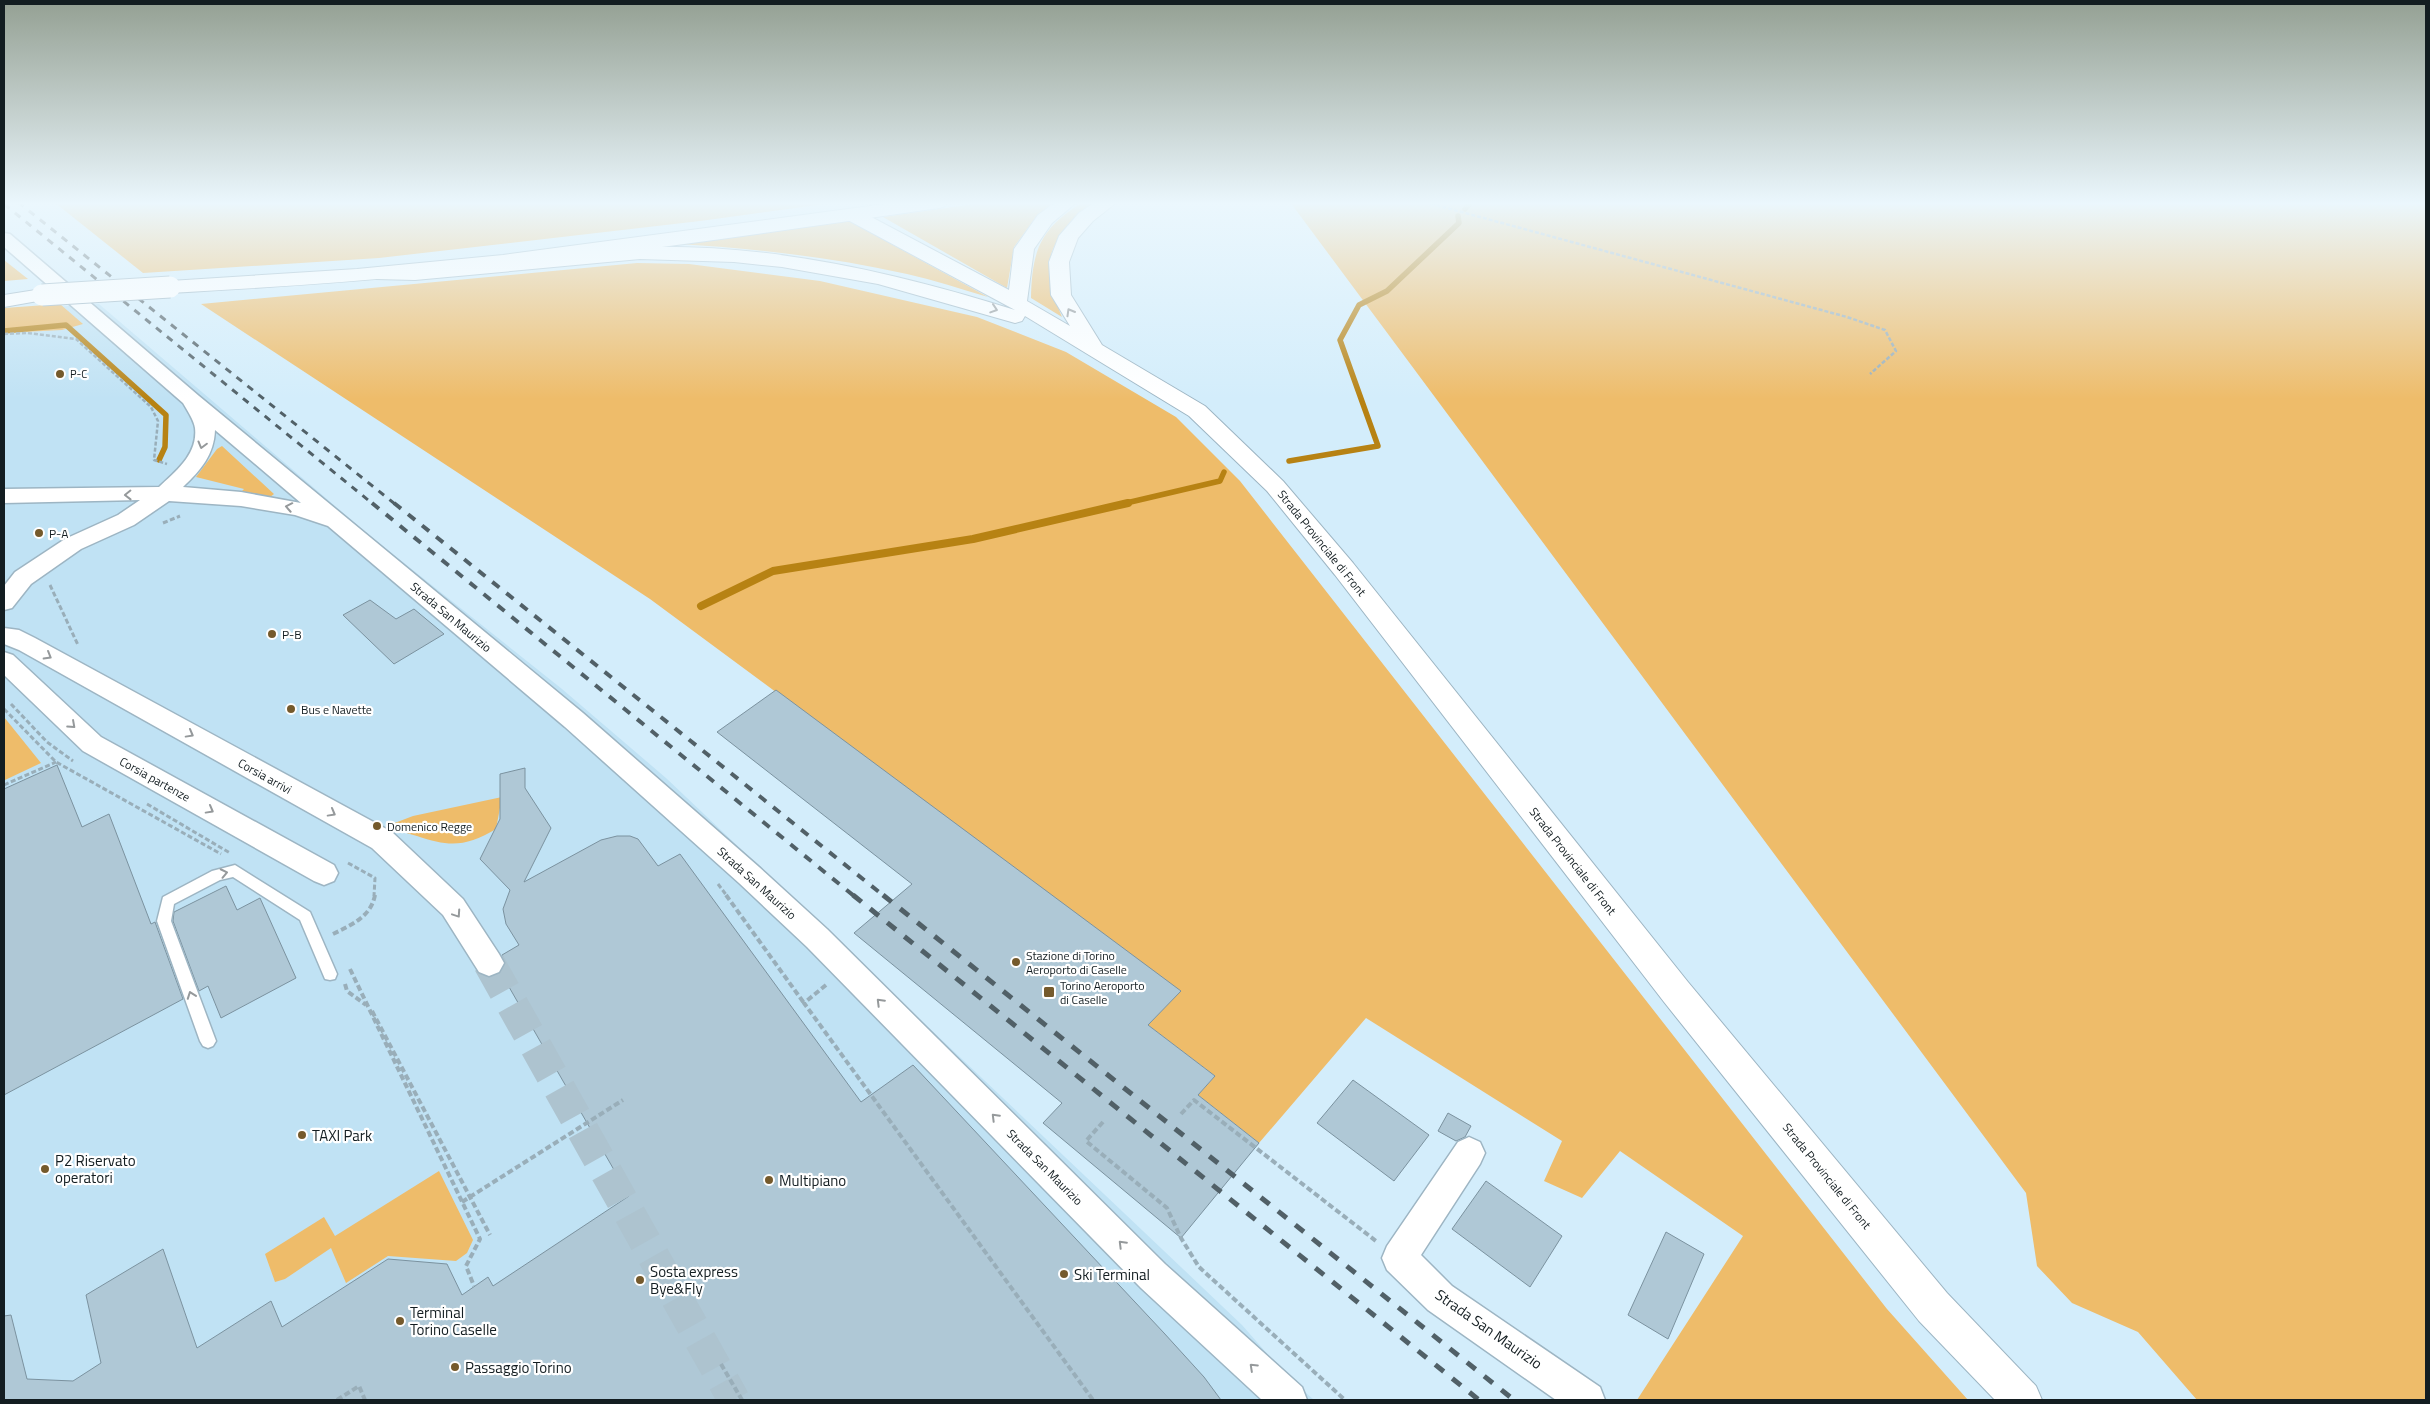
<svg xmlns="http://www.w3.org/2000/svg" width="2430" height="1404" font-family="'Titillium Web',sans-serif">
	<style>
		.built { fill: #c0e2f4 }
		.green { fill: #eebc6a }
		.lines { fill: none; stroke-linecap: round; stroke-linejoin: round }
		.stream-far1 { stroke: #b78213; stroke-width: 5.5 }
		.stream { stroke: #b78213; stroke-width: 8 }
		.building { fill: #afc8d6; stroke: #7b929f }
		.minor-tunnel { stroke: #adc3cf; stroke-width: 32; stroke-dasharray: 32 16; stroke-linecap: butt }
		.service-casing { stroke: #9db5c3; stroke-width: 3 }
		.minor-casing { stroke: #9db5c3; stroke-width: 3 }
		.secondary-casing { stroke: #9db5c3; stroke-width: 2 }
		.primary-casing { stroke: #9db5c3; stroke-width: 2 }
		.path-far2 { stroke: #99aeb9; stroke-width: 2.5; stroke-dasharray: 4 2; stroke-linecap: butt }
		.path-far1 { stroke: #99aeb9; stroke-width: 3; stroke-dasharray: 5 2.5; stroke-linecap: butt }
		.path { stroke: #99aeb9; stroke-width: 4; stroke-dasharray: 6 3; stroke-linecap: butt }
		.service { fill: #fff; fill-rule: evenodd }
		.minor { fill: #fff; fill-rule: evenodd }
		.secondary { fill: #fff; fill-rule: evenodd }
		.primary { fill: #fff; fill-rule: evenodd }
		.rail-far2 { stroke: #516067; stroke-width: 3; stroke-dasharray: 7 7; stroke-linecap: butt }
		.rail-far1 { stroke: #516067; stroke-width: 4; stroke-dasharray: 9 9; stroke-linecap: butt }
		.rail { stroke: #516067; stroke-width: 5; stroke-dasharray: 11 11; stroke-linecap: butt }
		.primary-bridge-casing { stroke: #9db5c3; stroke-width: 23; stroke-linecap: butt }
		.primary-bridge { stroke: #fff; stroke-width: 21 }
		.oneway { stroke: #95999b }
		.poi-dot { fill: #755a2c; stroke: #fff; stroke-width: 2 }
		.labels { text-anchor: middle; dominant-baseline: central; stroke-width: 4.5; stroke-linejoin: round; paint-order: stroke }
		.far-poi-label { font-size: 11px; fill: #131d21; stroke: #fff; text-anchor: start }
		.poi-label { font-size: 12px; fill: #131d21; stroke: #fff; text-anchor: start }
		.street-label { font-size: 12px; fill: #131d21; stroke: #fff }
		.near-poi-label { font-size: 15px; fill: #131d21; stroke: #fff; text-anchor: start }
		.near-street-label { font-size: 15px; fill: #131d21; stroke: #fff }
	</style>
	<rect width="100%" height="100%" fill="#d3edfb"/>
	<path class="built" d="M99,304L369,535L562,689L666,778L1242,1325L1285,1374L1314,1400H4V310Z"/>
	<g class="green">
		<path d="M54,202H839L700,221L379,258L143,273Z"/>
		<path d="M988,202H1056L1036,217L1014,247L1007,288L883,217Z"/>
		<path d="M1083,202H1098C1049,239 1037,258 1062,317L1031,298C1032,249 1041,228 1083,202Z"/>
		<path d="M1290,202H2426V1400H2197L2138,1332L2072,1303L2037,1266L2026,1193Z"/>
		<path d="M849,221L988,297C961,289 934,280 907,274C830,257 753,248 675,244Z"/>
		<path d="M4,260L28,279L4,281Z"/>
		<path d="M637,263L689,264L820,281L977,317L1066,352L1176,417L1240,481L1887,1309L1968,1400H1637L1743,1236L1620,1151L1582,1198L1544,1181L1562,1141L1366,1018L1259,1143L1198,1095L1215,1076L1148,1025L1180,991L650,599L201,304Z"/>
		<path d="M60,304L83,324L62,330L4,333V308Z"/>
		<path d="M222,446L274,494L270,497L240,493L244,489L196,477L217,449Z"/>
		<path d="M4,717L41,763L5,780L4,775Z"/>
		<path d="M502,797L496,829C466,847 449,847 417,836C407,833 399,832 392,824L413,816Z"/>
		<path d="M439,1171L473,1240L467,1253L456,1261L388,1256L346,1283L331,1248L285,1279L275,1282L265,1254L324,1217L335,1236Z"/>
	</g>
	<g class="lines">
		<g class="stream-far1">
			<path d="M1465,209L1471,202"/>
			<path d="M4,331L66,325L166,415L165,447L159,460"/>
			<path d="M1289,461L1378,446L1340,340L1359,305L1387,291L1459,223L1458,216"/>
			<path d="M1122,504L1220,481L1224,472"/>
		</g>
		<path class="stream" d="M701,606L773,571L973,539L1128,503"/>
	</g>
	<g class="building">
		<path d="M370,600L396,619L414,609L444,634L394,664L343,615Z"/>
		<path d="M776,690L1181,991L1148,1025L1215,1076L1198,1095L1259,1143L1181,1238L1043,1123L1062,1103L854,933L912,884L717,732Z"/>
		<path d="M57,765L82,827L109,814L151,924L155,922L183,999L4,1095V789Z"/>
		<path d="M525,768V788L551,828L524,882L601,840L617,836H630L638,839L658,866L680,854L861,1102L913,1065L1164,1333L1204,1377L1221,1400H4V1316L11,1315L27,1379L73,1381L101,1363L86,1295L163,1249L197,1348L271,1301L282,1327L388,1259L447,1264L462,1295L488,1277L493,1286L629,1196L501,973L506,964L502,955L519,945L506,924L503,909L510,890L480,859L500,819V774Z"/>
		<path d="M226,886L237,910L260,898L296,978L221,1018L208,986L199,991L173,921L174,912Z"/>
		<path d="M1353,1080L1429,1135L1394,1181L1317,1123Z"/>
		<path d="M1448,1113L1471,1126L1465,1137L1456,1141L1438,1131Z"/>
		<path d="M1486,1181L1562,1236L1530,1287L1452,1229Z"/>
		<path d="M1666,1232L1704,1254L1668,1339L1628,1315Z"/>
	</g>
	<g class="lines">
		<path class="minor-tunnel" d="M489,963L734,1400"/>
		<g class="service-casing">
			<path id="service" d="M235,865L310,912L337,974L335,979L330,980L325,979L300,920L233,877L220,880L174,904L171,921L216,1041L213,1046L208,1048L203,1046L200,1041L157,921L163,897L212,871Z"/>
		</g>
		<g class="minor-casing">
			<g id="minor">
				<path d="M4,233L10,234L199,396L583,713L759,867L827,929L1165,1264L1302,1387L1307,1400H1262L1141,1288L807,947L739,883L565,727L328,526L295,515L241,506L169,501L134,525L81,549L31,584L12,608L4,610V586L15,572L65,539L118,515L140,500L4,503V489L159,487C176,471 198,454 195,428C194,420 187,410 183,403L4,247ZM215,430L301,503L241,492L183,487C201,470 214,455 215,430Z"/>
				<path d="M4,628L19,630L35,638L392,832L463,899L499,954L504,963L499,972L489,976L479,972L443,915L372,848L19,650L4,644Z"/>
				<path d="M4,652L13,655L101,737L334,865L338,873L334,881L324,885L314,881L83,751L4,675Z"/>
				<path d="M1469,1137L1480,1142L1485,1153L1480,1164L1421,1255L1452,1286L1600,1387L1605,1400H1556L1428,1310L1387,1270L1382,1258L1387,1246L1458,1142Z"/>
			</g>
		</g>
		<g class="secondary-casing">
			<path id="secondary" d="M1056,202H1077L1052,223L1034,249L1027,301L1070,326L1051,295L1049,262L1059,236L1079,213L1095,202H1117L1093,221L1078,238L1069,262L1071,295L1102,345L1205,406L1283,481L1353,563L1688,982L1947,1293L2036,1386L2042,1400H1995L1919,1321L1664,1002L1335,575L1267,491L1189,416L1025,316L1022,321L1015,323L878,284L782,267L734,262L640,259L415,280L376,279L373,275L376,271L383,269C469,267 554,250 639,247C767,243 894,272 1015,310L846,219L844,215L846,211H860L1009,290L1014,249L1038,215Z"/>
		</g>
		<g class="primary-casing">
			<g id="primary">
				<path d="M900,202H948L945,206L939,208C770,232 600,258 430,274C343,283 257,288 170,293L163,291L160,287L163,283L170,281L357,269L503,255Z"/>
				<path d="M42,289L49,291L52,295L49,299L4,307V295Z"/>
			</g>
		</g>
		<g class="path-far2">
			<path d="M1425,202L1847,317L1885,330L1896,351L1870,374"/>
			<path d="M4,334L27,333L76,339L151,407L158,421L154,460L167,464"/>
		</g>
		<g class="path-far1">
			<path d="M163,523L180,516"/>
			<path d="M50,585L78,645"/>
			<path d="M11,704L47,742L73,761"/>
			<path d="M4,709L56,762L221,854"/>
			<path d="M4,785L56,762"/>
			<path d="M147,804L230,853"/>
			<path d="M348,863L375,878L374,896"/>
			<path d="M718,884L727,896"/>
		</g>
		<g class="path">
			<path d="M726,895L804,1003"/>
			<path d="M333,934C351,925 371,917 375,895"/>
			<path d="M350,969L480,1239L466,1266L474,1286"/>
			<path d="M345,984L347,991L366,1005"/>
			<path d="M826,985L804,1003L1093,1400"/>
			<path d="M372,1011L490,1235"/>
			<path d="M1181,1114L1194,1100L1376,1241"/>
			<path d="M1103,1122L1086,1141L1167,1208L1181,1238L1199,1267L1345,1400"/>
			<path d="M462,1202L623,1100"/>
			<path d="M721,1364L742,1400"/>
			<path d="M337,1400L359,1386L365,1400"/>
		</g>
		<use href="#service" class="service"/>
		<use href="#minor" class="minor"/>
		<use href="#secondary" class="secondary"/>
		<use href="#primary" class="primary"/>
		<g class="rail-far2">
			<path d="M18,202L395,504"/>
			<path d="M4,204L373,504"/>
		</g>
		<g class="rail-far1">
			<path d="M372,503L854,896"/>
			<path d="M394,503L884,896"/>
		</g>
		<g class="rail">
			<path d="M853,895L1479,1400"/>
			<path d="M883,895L1514,1400"/>
		</g>
		<g class="primary-bridge-casing">
			<path id="primary-bridge" d="M42,295L170,287"/>
		</g>
		<use href="#primary-bridge" class="primary-bridge"/>
	</g>
	<defs><path id="oneway-chevron" d="M-2-3.5L2.5 0L-2 3.5" fill="none" stroke-width="1.6" stroke-linecap="round" stroke-linejoin="round" transform="scale(1.25)"/></defs>
	<g class="oneway">
		<use href="#oneway-chevron" transform="translate(994 309) rotate(18)"/>
		<use href="#oneway-chevron" transform="translate(1070 312) rotate(-120)"/>
		<use href="#oneway-chevron" transform="translate(202 445) rotate(105)"/>
		<use href="#oneway-chevron" transform="translate(128 495) rotate(179)"/>
		<use href="#oneway-chevron" transform="translate(289 507) rotate(-169)"/>
		<use href="#oneway-chevron" transform="translate(48 656) rotate(30)"/>
		<use href="#oneway-chevron" transform="translate(72 725) rotate(42)"/>
		<use href="#oneway-chevron" transform="translate(190 734) rotate(29)"/>
		<use href="#oneway-chevron" transform="translate(210 810) rotate(29)"/>
		<use href="#oneway-chevron" transform="translate(332 813) rotate(29)"/>
		<use href="#oneway-chevron" transform="translate(224 873) rotate(-12)"/>
		<use href="#oneway-chevron" transform="translate(457 914) rotate(56)"/>
		<use href="#oneway-chevron" transform="translate(191 995) rotate(-110)"/>
		<use href="#oneway-chevron" transform="translate(880 1002) rotate(-135)"/>
		<use href="#oneway-chevron" transform="translate(995 1117) rotate(-135)"/>
		<use href="#oneway-chevron" transform="translate(1122 1244) rotate(-135)"/>
		<use href="#oneway-chevron" transform="translate(1253 1367) rotate(-137)"/>
	</g>
	<linearGradient id="sky" x2="0" y2="1"><stop stop-color="#94a093"/><stop offset="0.51" stop-color="#ebf7fd"/><stop offset="1" stop-color="#ebf7fd" stop-opacity="0"/></linearGradient>
	<rect width="2430" height="399" fill="url(#sky)"/>
	<g class="poi-dot">
		<circle cx="60" cy="374" r="5"/>
		<circle cx="39" cy="533" r="5"/>
		<circle cx="272" cy="634" r="5"/>
		<circle cx="291" cy="709" r="5"/>
		<circle cx="377" cy="826" r="5"/>
		<circle cx="1016" cy="962" r="5"/>
		<rect x="1043" y="986" width="12" height="12" rx="2.5"/>
		<circle cx="302" cy="1135" r="5"/>
		<circle cx="45" cy="1169" r="5"/>
		<circle cx="769" cy="1180" r="5"/>
		<circle cx="1064" cy="1274" r="5"/>
		<circle cx="640" cy="1280" r="5"/>
		<circle cx="400" cy="1321" r="5"/>
		<circle cx="455" cy="1367" r="5"/>
	</g>
	<g class="labels">
		<g class="far-poi-label">
			<text x="70" y="374">P-C</text>
		</g>
		<g class="poi-label">
			<text x="49" y="533">P-A</text>
			<text x="282" y="634">P-B</text>
			<text x="301" y="709">Bus e Navette</text>
			<text x="387" y="826">Domenico Regge</text>
			<text x="1026" y="955">Stazione di Torino<tspan x="1026" dy="14">Aeroporto di Caselle</tspan></text>
			<text x="1060" y="985">Torino Aeroporto<tspan x="1060" dy="14">di Caselle</tspan></text>
		</g>
		<g class="street-label">
			<text transform="translate(1322 543) rotate(51)">Strada Provinciale di Front</text>
			<text transform="translate(451 617) rotate(40)">Strada San Maurizio</text>
			<text transform="translate(265 776) rotate(29)">Corsia arrivi</text>
			<text transform="translate(155 779) rotate(29)">Corsia partenze</text>
			<text transform="translate(1573 861) rotate(52)">Strada Provinciale di Front</text>
			<text transform="translate(757 883) rotate(42)">Strada San Maurizio</text>
			<text transform="translate(1045 1167) rotate(45)">Strada San Maurizio</text>
			<text transform="translate(1827 1176) rotate(51)">Strada Provinciale di Front</text>
		</g>
		<g class="near-poi-label">
			<text x="312" y="1135">TAXI Park</text>
			<text x="55" y="1160">P2 Riservato<tspan x="55" dy="17">operatori</tspan></text>
			<text x="779" y="1180">Multipiano</text>
			<text x="650" y="1271">Sosta express<tspan x="650" dy="17">Bye&amp;Fly</tspan></text>
			<text x="1074" y="1274">Ski Terminal</text>
			<text x="410" y="1312">Terminal<tspan x="410" dy="17">Torino Caselle</tspan></text>
			<text x="465" y="1367">Passaggio Torino</text>
		</g>
		<g class="near-street-label">
			<text transform="translate(1489 1329) rotate(35)">Strada San Maurizio</text>
		</g>
	</g>
	<rect width="2430" height="1404" fill="none" stroke="#131d21" stroke-width="10"/>
</svg>
